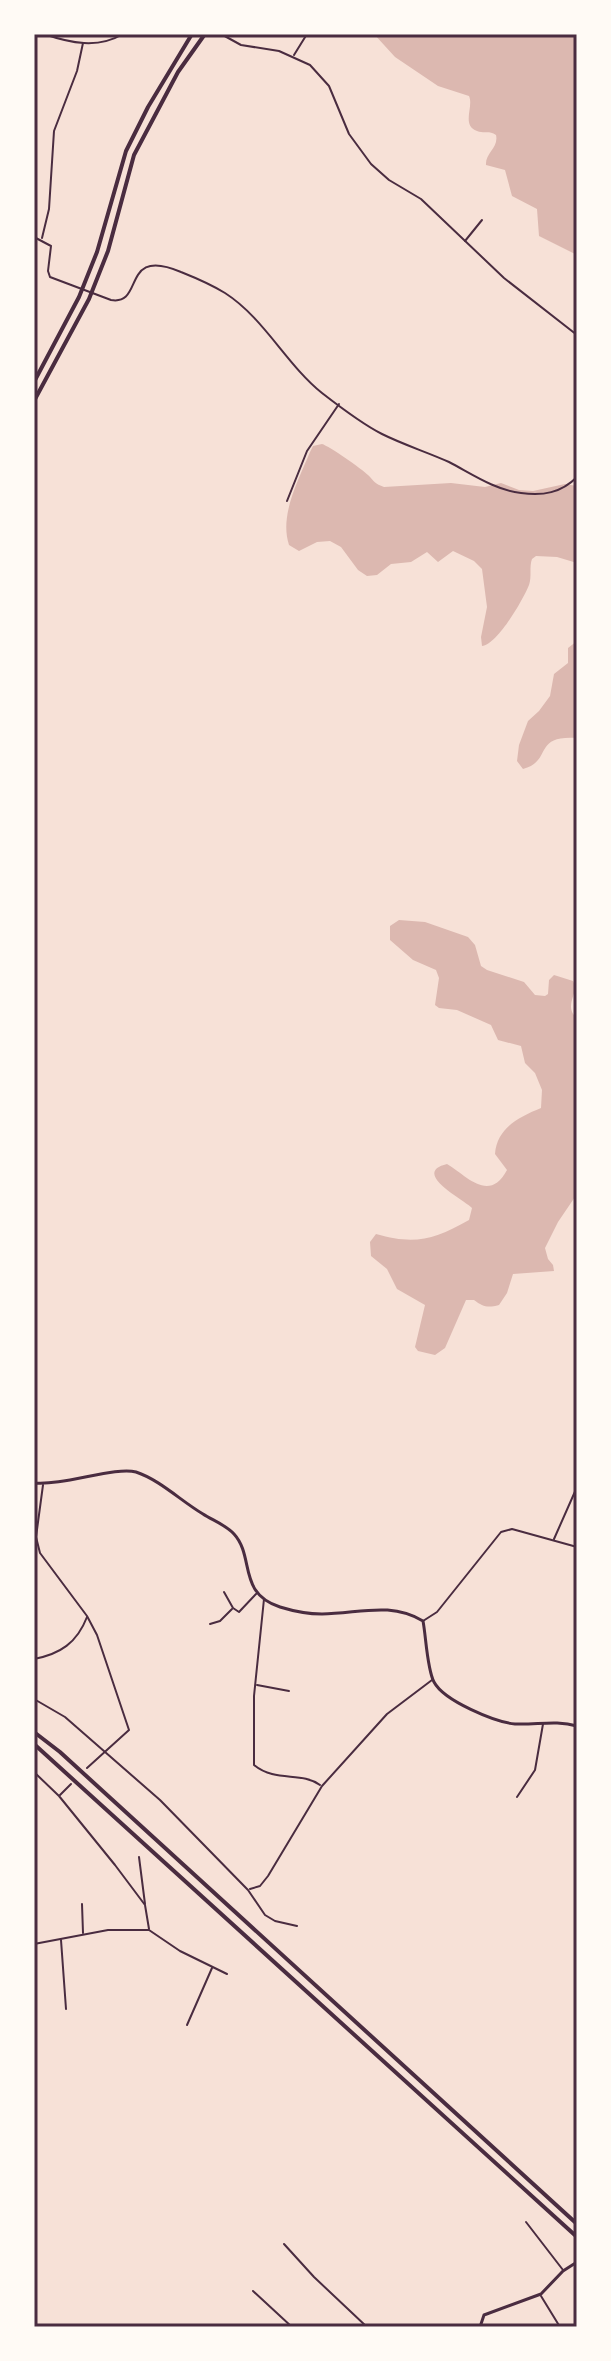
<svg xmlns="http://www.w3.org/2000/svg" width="611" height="2361" font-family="'Fira Sans',sans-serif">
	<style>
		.water { fill: #dcb8b0 }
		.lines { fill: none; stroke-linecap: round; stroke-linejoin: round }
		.minor { stroke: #4a2c40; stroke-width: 2 }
		.tertiary { stroke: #4a2c40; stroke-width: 3 }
		.motorway { stroke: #4a2c40; stroke-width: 4 }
		.neatline { fill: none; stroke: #4a2c40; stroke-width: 3 }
	</style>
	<rect width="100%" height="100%" fill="#f7e1d7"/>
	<g class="water">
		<path d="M374,34H577V255L539,236L537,209L512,196L505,170L486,165C485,153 499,148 496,135C489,130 485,134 477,131C461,125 474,107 469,96L438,86L395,57Z"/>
		<path d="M322,444C329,446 362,469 368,475C374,481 375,484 384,487L451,483L485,487L501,483L519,490L533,491L565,484L577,486V563L557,557L536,556L532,559C529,567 532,576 529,585C523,600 497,645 482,646L481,637L487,607L482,569L474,561L453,551L438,562L427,552L411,562L391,564L377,575L367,576L358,570L341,547L330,541L317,542L299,551L289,545C279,515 299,479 310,452L313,446Z"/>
		<path d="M577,641V738C532,735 553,761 523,769L517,761L519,745L528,721L539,711L550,696L554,674L568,663V648Z"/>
		<path d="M399,920L425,922L468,937L475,945L481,966L487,970L524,982L535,995L545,996L548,994L549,980L554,975L573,981L576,987C573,998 566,1010 577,1018V1194L558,1222L545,1248L548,1259L553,1265L554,1271L513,1274L507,1293L499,1305C488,1308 483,1307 474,1300H466L445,1348L435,1355L418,1351L415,1347L425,1305L397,1289L387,1269L371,1256L370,1242L376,1234C414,1245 434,1240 469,1220L472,1208C465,1200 410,1173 447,1164C466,1175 489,1204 507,1170L495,1154C497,1128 519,1117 541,1108L542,1090L535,1073L525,1063L521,1046L498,1040L491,1025L457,1010L439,1008L435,1005L439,978L436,970L413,960L390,940V926Z"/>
	</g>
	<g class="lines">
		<g class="minor">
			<path d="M44,34C70,43 98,49 123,34"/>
			<path d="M221,34L241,45L279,51L310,65L329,86L349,134L371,164L389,180L421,199L504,278L577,335"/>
			<path d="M294,55L307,34"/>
			<path d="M34,237L51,246L48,271L50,277L111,300C145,306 120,246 181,272C196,278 212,285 225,293C264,318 286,364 322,393C340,407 362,424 382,434C404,445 427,452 449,462C472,474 495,490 521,493C543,496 561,493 577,477"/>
			<path d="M42,238L49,209L54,131L77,71L83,43"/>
			<path d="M465,241L482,220"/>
			<path d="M287,501L307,451L339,404"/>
			<path d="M43,1485L36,1537L40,1553L87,1616L97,1635L129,1730L87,1768"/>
			<path d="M554,1539L577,1487"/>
			<path d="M224,1592L233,1608L239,1612L257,1593"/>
			<path d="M264,1599L254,1696V1765C276,1783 301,1771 320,1785"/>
			<path d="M423,1621L437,1612L501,1532L512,1529L577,1547"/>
			<path d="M210,1624L220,1621L232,1609"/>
			<path d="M34,1659C60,1654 77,1643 87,1617"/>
			<path d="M257,1685L289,1691"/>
			<path d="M34,1699L65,1717L160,1800L248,1890L265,1915L275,1921L297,1926"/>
			<path d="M34,1772L59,1796L115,1865L145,1905L149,1929"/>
			<path d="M60,1795L71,1784"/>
			<path d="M517,1797L535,1770L543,1724"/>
			<path d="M139,1857L145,1904"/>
			<path d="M250,1889L260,1886L268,1876L322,1786L387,1714L432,1680"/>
			<path d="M82,1904L83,1933"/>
			<path d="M61,1940L66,2009"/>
			<path d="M34,1944L108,1930H149L180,1951L227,1974"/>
			<path d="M187,2025L212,1968"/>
			<path d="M526,2222L563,2270"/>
			<path d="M284,2244L314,2277L367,2327"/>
			<path d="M253,2291L292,2327"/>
			<path d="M541,2296L560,2327"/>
		</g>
		<g class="tertiary">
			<path d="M34,1483C63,1486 116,1466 136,1472C160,1480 181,1501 203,1514C212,1520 226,1525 234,1534C255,1557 237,1593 280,1607C293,1611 309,1614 322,1614C358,1614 389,1601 423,1621C426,1636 427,1669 434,1682C444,1701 495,1722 515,1724C537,1725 556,1720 577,1726"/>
			<path d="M480,2327L484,2315L541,2294L563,2271L577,2262"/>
		</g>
		<g class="motorway">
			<path d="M34,382L79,297L97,252L126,151L148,107L192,34"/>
			<path d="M34,401L89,299L108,251L134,155L178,72L205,34"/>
			<path d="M34,1732L60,1752L577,2224"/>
			<path d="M34,1744L577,2237"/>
		</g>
	</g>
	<rect width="611" height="2361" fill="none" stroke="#fffaf5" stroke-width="72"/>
	<rect x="36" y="36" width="539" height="2289" class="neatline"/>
</svg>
